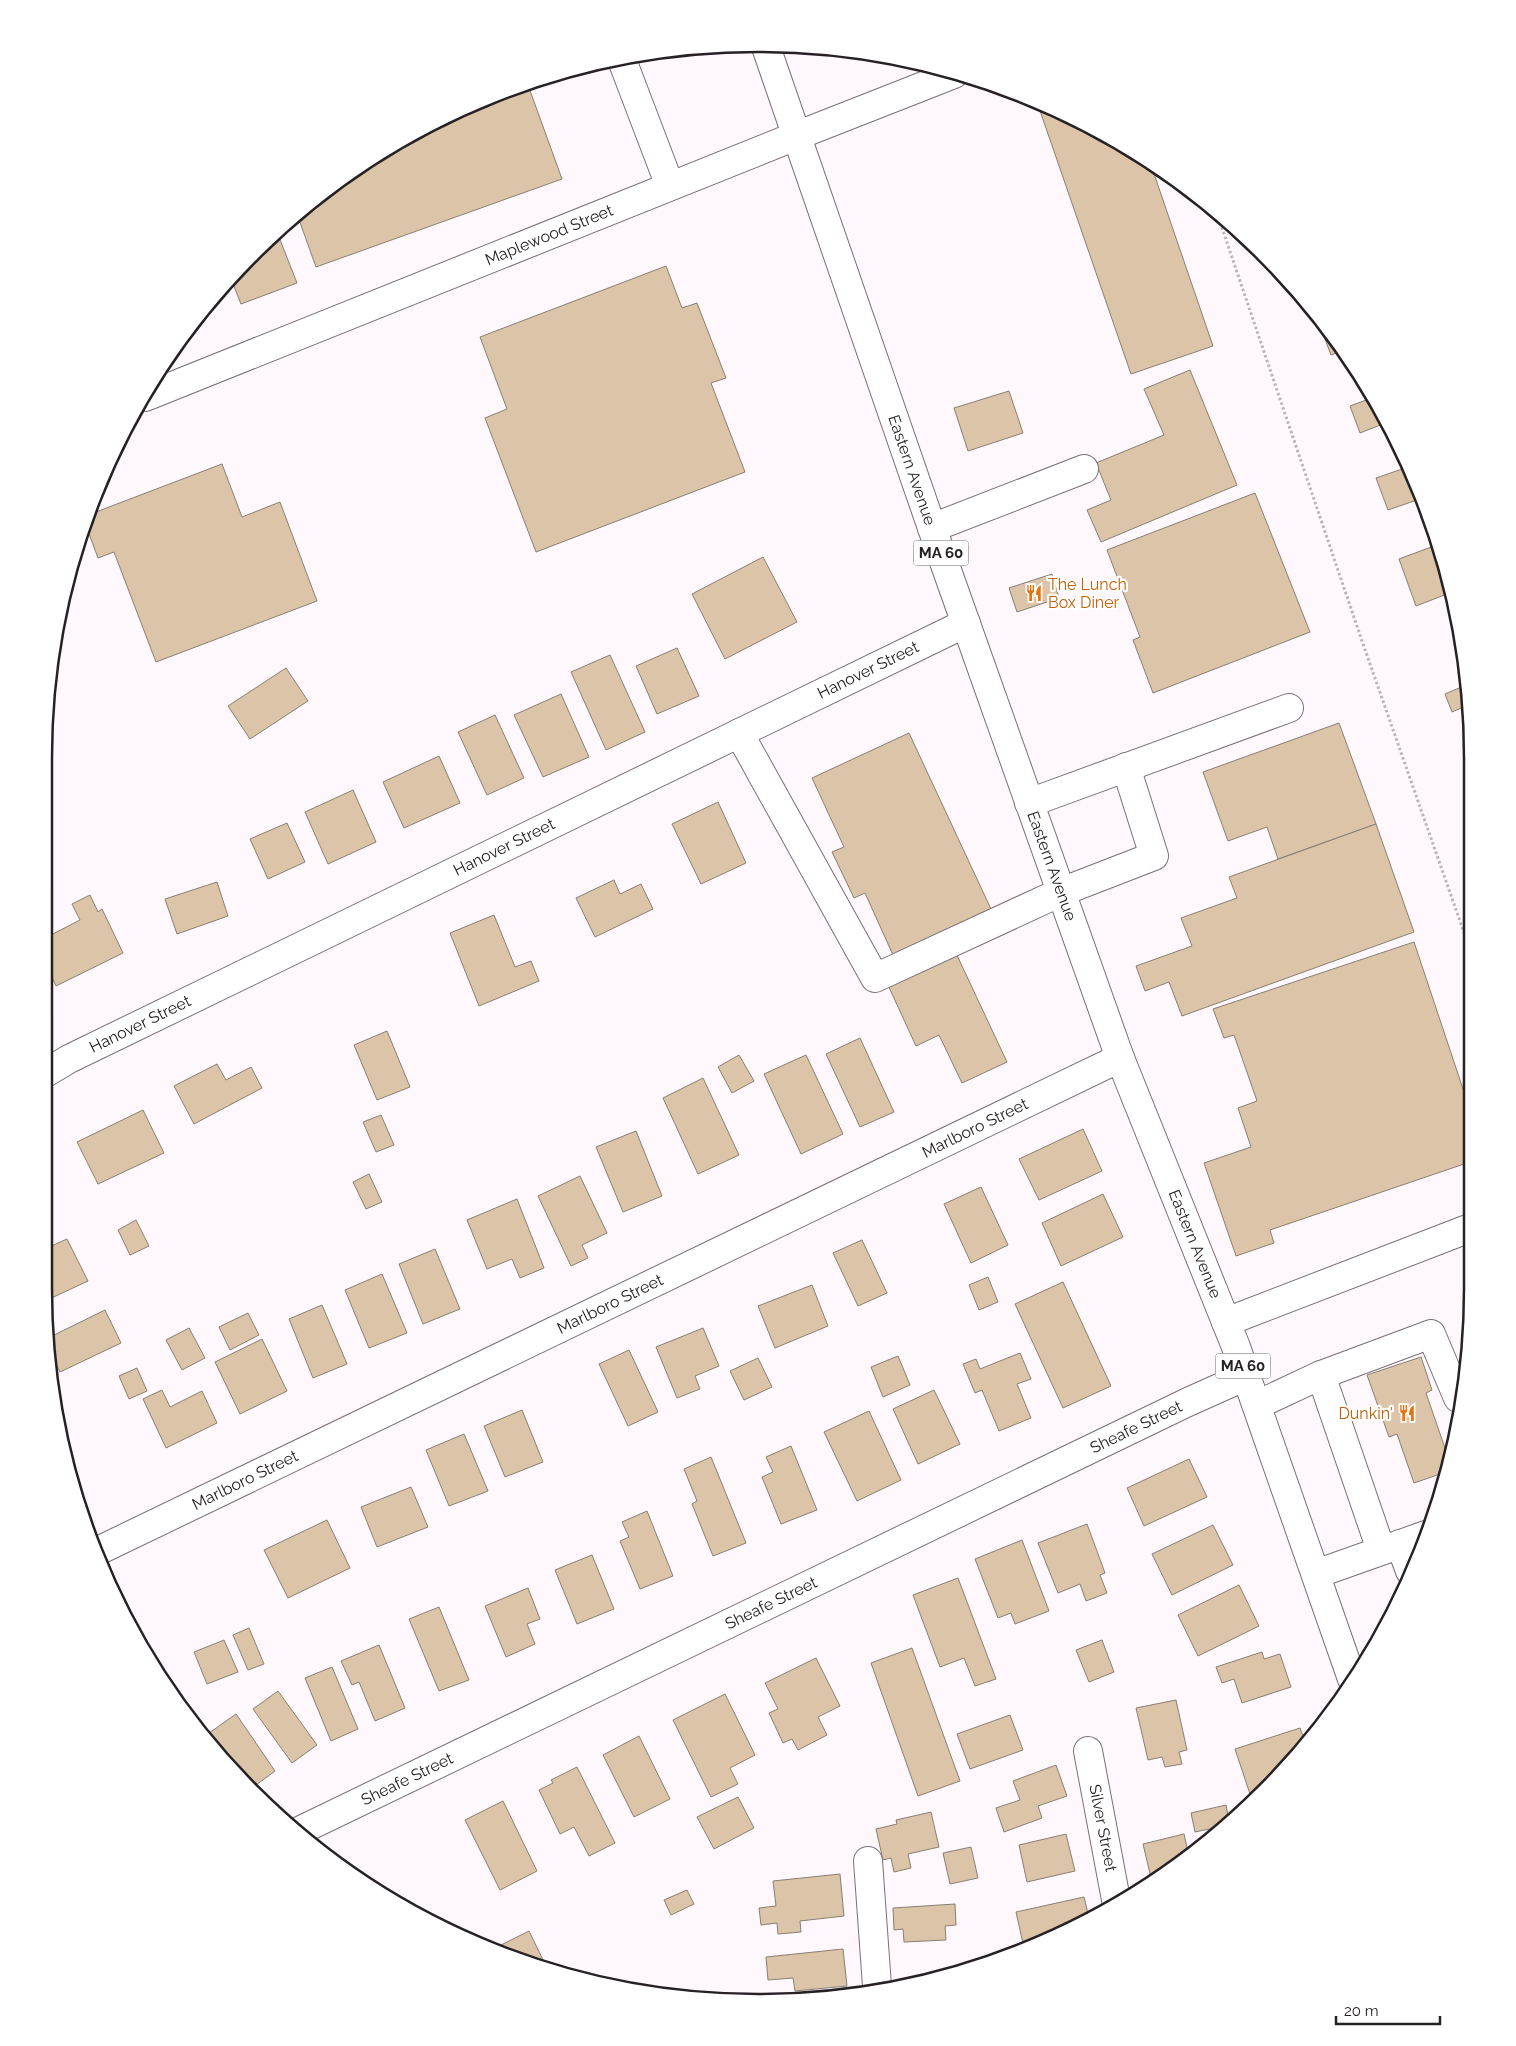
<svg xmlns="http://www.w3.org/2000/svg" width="1516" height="2046" font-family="Raleway,sans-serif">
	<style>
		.building { fill: #dbc4a7; stroke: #887f73 }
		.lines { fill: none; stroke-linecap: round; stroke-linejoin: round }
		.minor-casing { stroke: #796f78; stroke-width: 30 }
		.major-casing { stroke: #796f78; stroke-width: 30 }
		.path { stroke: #bbb5ba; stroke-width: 3; stroke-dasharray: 2.5 2.5; stroke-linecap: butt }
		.minor { stroke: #fff; stroke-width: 28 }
		.major { stroke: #fff; stroke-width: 28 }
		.labels { text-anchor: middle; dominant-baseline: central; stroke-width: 4.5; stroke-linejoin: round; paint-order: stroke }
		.shield { fill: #fff; stroke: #666466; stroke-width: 1 }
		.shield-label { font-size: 15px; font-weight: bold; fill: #252125 }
		.street-label { font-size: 16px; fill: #252125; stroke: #fff }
		.food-label { font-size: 16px; fill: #c56008; stroke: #fff; text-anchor: start }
		.rim { fill: none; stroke: #252125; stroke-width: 2.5 }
	</style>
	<rect width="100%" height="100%" fill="#fef8fd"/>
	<g class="building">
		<path d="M528,85L562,179L316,267L297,214L323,191L442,117Z"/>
		<path d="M1038,105L1115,140L1151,165L1213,346L1131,374Z"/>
		<path d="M277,232L297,283L241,304L231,279L253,253Z"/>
		<path d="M666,266L682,308L697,303L726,378L711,383L745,472L536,552L485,418L507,409L480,337Z"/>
		<path d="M1325,324L1341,351L1331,355L1320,326Z"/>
		<path d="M1190,370L1237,485L1101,542L1087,510L1111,500L1096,463L1164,435L1144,389Z"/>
		<path d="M1009,391L1023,433L968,451L954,408Z"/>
		<path d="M1369,399L1383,424L1360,433L1350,406Z"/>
		<path d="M222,464L242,517L280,502L317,601L156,662L114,552L98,558L85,523L88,515Z"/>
		<path d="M1405,468L1417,500L1388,510L1376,478Z"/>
		<path d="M1255,493L1310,632L1153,693L1133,640L1140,637L1107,550Z"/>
		<path d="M1434,546L1447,594L1416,606L1399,559Z"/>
		<path d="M763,557L797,622L725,659L692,594Z"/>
		<path d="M1052,574L1059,598L1017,612L1009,588Z"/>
		<path d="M677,648L699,696L657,714L636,666Z"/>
		<path d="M610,655L645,732L606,750L571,672Z"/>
		<path d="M286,668L308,701L250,739L228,706Z"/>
		<path d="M1466,685V706L1452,712L1445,694Z"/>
		<path d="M561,694L589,757L543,777L514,715Z"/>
		<path d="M495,715L524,778L487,795L458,732Z"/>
		<path d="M1339,723L1376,824L1278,859L1267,827L1228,841L1203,772Z"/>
		<path d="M909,733L991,909L893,955L865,893L854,898L832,852L844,847L812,778Z"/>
		<path d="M439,756L460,803L404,828L383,782Z"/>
		<path d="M353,790L376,842L328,864L305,812Z"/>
		<path d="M718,802L746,863L701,884L672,824Z"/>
		<path d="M287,823L305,862L268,879L250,839Z"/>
		<path d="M1376,824L1414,932L1182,1016L1169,982L1145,991L1136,966L1192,946L1181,918L1237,898L1229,877Z"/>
		<path d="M614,880L620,894L641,884L653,909L595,937L576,898Z"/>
		<path d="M217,882L228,916L177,934L165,899Z"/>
		<path d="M90,895L98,912L102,909L123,953L56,986L45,962V938L80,920L72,904Z"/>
		<path d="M494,915L515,967L531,961L539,981L479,1006L450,933Z"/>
		<path d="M1414,942L1469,1107L1470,1162L1270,1230L1274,1243L1236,1256L1204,1163L1251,1147L1238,1108L1257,1101L1234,1035L1224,1038L1213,1009Z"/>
		<path d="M955,951L1007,1062L962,1083L939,1035L916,1046L887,983Z"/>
		<path d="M387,1031L410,1087L377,1100L354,1045Z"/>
		<path d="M860,1038L894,1112L860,1127L826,1054Z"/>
		<path d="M739,1055L754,1081L732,1093L718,1067Z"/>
		<path d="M806,1055L843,1134L801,1154L764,1074Z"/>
		<path d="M217,1064L226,1080L251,1067L262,1088L194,1124L174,1086Z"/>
		<path d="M703,1078L739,1155L698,1174L663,1098Z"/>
		<path d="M143,1110L164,1153L98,1184L77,1142Z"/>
		<path d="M381,1115L394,1145L376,1152L363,1122Z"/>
		<path d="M1083,1129L1102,1171L1039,1200L1019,1159Z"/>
		<path d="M636,1131L662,1196L623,1212L596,1147Z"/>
		<path d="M369,1174L382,1202L366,1209L353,1182Z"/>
		<path d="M580,1176L607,1233L582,1245L588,1258L571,1266L538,1196Z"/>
		<path d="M981,1187L1008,1245L971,1263L944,1204Z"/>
		<path d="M1103,1194L1123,1237L1061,1266L1042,1223Z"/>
		<path d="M517,1199L544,1268L520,1278L512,1259L487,1269L467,1220Z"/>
		<path d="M136,1220L149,1246L130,1255L118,1230Z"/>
		<path d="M44,1236L49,1247L67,1239L88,1281L45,1301Z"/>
		<path d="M862,1240L887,1293L858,1306L833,1253Z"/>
		<path d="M435,1249L460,1309L423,1324L399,1264Z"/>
		<path d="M382,1274L407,1333L369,1348L345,1290Z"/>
		<path d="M988,1277L998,1302L979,1310L969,1285Z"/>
		<path d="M1063,1282L1111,1386L1063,1408L1015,1304Z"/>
		<path d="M812,1285L828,1326L775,1348L758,1306Z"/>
		<path d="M322,1305L347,1364L313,1378L289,1319Z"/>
		<path d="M105,1310L121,1343L60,1372L53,1358L50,1337Z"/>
		<path d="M248,1313L259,1335L230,1350L219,1327Z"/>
		<path d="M189,1328L205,1358L182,1370L166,1340Z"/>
		<path d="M703,1328L719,1366L695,1376L700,1389L677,1398L656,1347Z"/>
		<path d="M262,1339L287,1391L240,1414L215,1362Z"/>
		<path d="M629,1350L658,1412L628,1426L599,1364Z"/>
		<path d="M1020,1353L1031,1379L1017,1384L1031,1418L999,1431L982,1390L975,1393L963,1364L976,1359L980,1369Z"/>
		<path d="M898,1356L910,1385L883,1397L871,1367Z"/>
		<path d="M1421,1357L1432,1390L1426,1393L1447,1454L1443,1473L1414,1483L1397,1434L1389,1437L1367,1375Z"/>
		<path d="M758,1358L772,1387L744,1400L730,1371Z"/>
		<path d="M137,1368L147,1391L129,1399L119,1376Z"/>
		<path d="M162,1390L170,1407L202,1391L217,1423L166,1448L143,1399Z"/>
		<path d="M934,1390L960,1444L918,1464L893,1409Z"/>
		<path d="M522,1410L543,1462L505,1477L484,1426Z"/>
		<path d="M869,1411L901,1480L857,1501L824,1432Z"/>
		<path d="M464,1434L488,1491L449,1506L426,1450Z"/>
		<path d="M791,1446L817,1510L781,1524L762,1477L773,1472L766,1457Z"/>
		<path d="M711,1457L746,1543L713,1556L692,1504L697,1501L684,1469Z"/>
		<path d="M1189,1459L1207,1497L1144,1526L1127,1488Z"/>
		<path d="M411,1487L428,1527L377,1547L361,1507Z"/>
		<path d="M647,1511L673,1576L640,1589L620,1541L629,1537L622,1522Z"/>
		<path d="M327,1520L350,1568L288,1598L264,1550Z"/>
		<path d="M1087,1524L1105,1573L1100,1575L1107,1593L1086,1601L1080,1584L1058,1593L1038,1543Z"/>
		<path d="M1213,1525L1233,1565L1172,1595L1152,1554Z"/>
		<path d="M1022,1540L1049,1611L1015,1624L1011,1613L998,1618L975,1559Z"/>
		<path d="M592,1555L614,1609L577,1624L555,1570Z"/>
		<path d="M958,1578L996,1679L975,1686L964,1658L940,1667L913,1595Z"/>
		<path d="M1239,1585L1259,1626L1198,1656L1178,1615Z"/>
		<path d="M528,1588L540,1619L527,1624L535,1644L506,1657L485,1606Z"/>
		<path d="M439,1607L469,1680L439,1691L409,1619Z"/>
		<path d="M249,1628L264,1664L248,1670L233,1635Z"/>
		<path d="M224,1640L238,1672L207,1684L194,1652Z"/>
		<path d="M1102,1640L1114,1672L1089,1682L1076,1650Z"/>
		<path d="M379,1645L405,1708L375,1721L359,1682L352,1685L341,1661Z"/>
		<path d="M912,1648L960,1781L918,1796L871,1663Z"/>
		<path d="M1262,1652L1264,1659L1280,1654L1291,1687L1242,1703L1234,1679L1222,1683L1216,1667Z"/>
		<path d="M816,1658L840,1706L818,1717L827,1735L798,1750L792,1739L783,1743L769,1713L778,1709L765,1683Z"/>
		<path d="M332,1667L358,1729L331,1741L305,1678Z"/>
		<path d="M278,1691L317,1745L292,1763L253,1709Z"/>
		<path d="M725,1694L755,1755L730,1768L738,1784L711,1797L673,1720Z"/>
		<path d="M1176,1700L1187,1750L1179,1752L1182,1764L1165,1767L1162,1757L1148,1760L1136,1708Z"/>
		<path d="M236,1714L275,1771L252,1788L234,1769L209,1733Z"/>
		<path d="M1010,1715L1023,1750L970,1769L957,1734Z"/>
		<path d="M1300,1728L1306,1744L1295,1759L1252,1800L1235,1749Z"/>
		<path d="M639,1736L670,1799L634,1817L603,1755Z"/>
		<path d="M1056,1765L1067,1796L1038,1806L1042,1818L1004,1832L996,1808L1020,1800L1013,1781Z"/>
		<path d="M577,1767L615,1843L589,1856L574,1827L560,1834L539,1790L553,1783L551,1780Z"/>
		<path d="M738,1797L754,1828L714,1849L697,1817Z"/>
		<path d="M503,1801L537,1871L500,1890L465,1820Z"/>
		<path d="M1226,1805L1229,1821L1224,1826L1195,1832L1191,1813Z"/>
		<path d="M931,1812L939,1847L908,1854L911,1868L894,1872L891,1858L883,1860L876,1829L897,1824L896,1820Z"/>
		<path d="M1066,1834L1075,1871L1027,1882L1019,1845Z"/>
		<path d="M1184,1834L1188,1852L1198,1850L1152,1882L1143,1844Z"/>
		<path d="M971,1847L978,1878L950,1884L943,1853Z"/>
		<path d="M840,1874L844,1916L800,1921L801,1932L778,1934L777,1923L761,1925L759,1908L776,1906L773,1881Z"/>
		<path d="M687,1890L694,1904L671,1915L664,1900Z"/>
		<path d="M1084,1897L1089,1918L1024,1948L1016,1912Z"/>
		<path d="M955,1904L956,1925L945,1926L946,1940L904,1942L903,1929L894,1930L893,1908Z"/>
		<path d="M529,1931L545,1964L497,1947Z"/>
		<path d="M843,1949L847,1986L795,1991L793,1978L768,1980L766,1957Z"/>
	</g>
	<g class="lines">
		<g class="minor-casing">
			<g id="minor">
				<path d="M622,60L670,186"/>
				<path d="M145,397L796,136"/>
				<path d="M932,528L1084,469"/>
				<path d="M739,733L875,978L1061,892L1154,856L1126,767"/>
				<path d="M1029,803L1289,708"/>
				<path d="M44,1074L69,1059L966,623"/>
				<path d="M1226,1322L1470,1228"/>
				<path d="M1321,1375L1381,1550"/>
				<path d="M1257,1405L1321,1375L1431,1334L1458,1398"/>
				<path d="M1400,1544L1410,1571"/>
				<path d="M100,1550L1120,1058"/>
				<path d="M1316,1574L1426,1535"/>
				<path d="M1088,1751L1117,1905"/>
				<path d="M297,1832L1188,1402L1246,1376"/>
				<path d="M868,1861L877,1986"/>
			</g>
		</g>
		<g class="major-casing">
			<g id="major">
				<path d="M766,47L932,528L1120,1058L1236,1347L1352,1679"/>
				<path d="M796,136L954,74"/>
			</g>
		</g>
		<path class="path" d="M1217,213L1362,641L1468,944"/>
		<use href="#minor" class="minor"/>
		<use href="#major" class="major"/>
	</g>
	<defs>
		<g id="restaurant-bare" transform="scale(1.35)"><path d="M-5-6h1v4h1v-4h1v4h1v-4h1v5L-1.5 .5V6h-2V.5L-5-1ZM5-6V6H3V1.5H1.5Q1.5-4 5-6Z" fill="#e8710a" stroke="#fff" stroke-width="2.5" paint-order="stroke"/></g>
	</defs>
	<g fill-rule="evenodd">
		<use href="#restaurant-bare" x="1034" y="593"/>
		<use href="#restaurant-bare" x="1407" y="1413"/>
	</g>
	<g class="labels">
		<g class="shield">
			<rect x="913.5" y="540.5" width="55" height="25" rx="4"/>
			<rect x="1215.5" y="1353.5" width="55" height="25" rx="4"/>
		</g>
		<g class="shield-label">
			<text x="941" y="553">MA 60</text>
			<text x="1243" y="1366">MA 60</text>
		</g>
		<g class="street-label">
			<text transform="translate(549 235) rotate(-22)">Maplewood Street</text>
			<text transform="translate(912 470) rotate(71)">Eastern Avenue</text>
			<text transform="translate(868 670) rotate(-26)">Hanover Street</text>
			<text transform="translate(504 847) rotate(-26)">Hanover Street</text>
			<text transform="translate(1052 866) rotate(70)">Eastern Avenue</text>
			<text transform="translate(140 1024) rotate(-26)">Hanover Street</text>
			<text transform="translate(975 1128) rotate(-26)">Marlboro Street</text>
			<text transform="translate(1195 1244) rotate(68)">Eastern Avenue</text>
			<text transform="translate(610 1304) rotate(-26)">Marlboro Street</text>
			<text transform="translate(1136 1427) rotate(-26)">Sheafe Street</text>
			<text transform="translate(245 1480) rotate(-26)">Marlboro Street</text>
			<text transform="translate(771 1603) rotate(-26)">Sheafe Street</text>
			<text transform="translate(407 1779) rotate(-26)">Sheafe Street</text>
			<text transform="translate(1103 1828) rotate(79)">Silver Street</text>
		</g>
		<g class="food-label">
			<text x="1048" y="584">The Lunch<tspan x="1048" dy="18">Box Diner</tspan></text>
			<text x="1393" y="1413" text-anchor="end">Dunkin'</text>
		</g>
	</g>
	<path d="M0 0H1516V2046H0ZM758 52H758A706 706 0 0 1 1464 758V1288A706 706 0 0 1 758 1994H758A706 706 0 0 1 52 1288V758A706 706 0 0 1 758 52Z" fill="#fff" fill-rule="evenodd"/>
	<path class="rim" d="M758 52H758A706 706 0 0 1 1464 758V1288A706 706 0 0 1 758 1994H758A706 706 0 0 1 52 1288V758A706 706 0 0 1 758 52Z"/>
	<path d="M1336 2016v8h104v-8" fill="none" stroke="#252125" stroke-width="2.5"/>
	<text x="1344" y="2016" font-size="15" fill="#252125" stroke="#ffffff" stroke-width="4" paint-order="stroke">20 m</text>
</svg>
